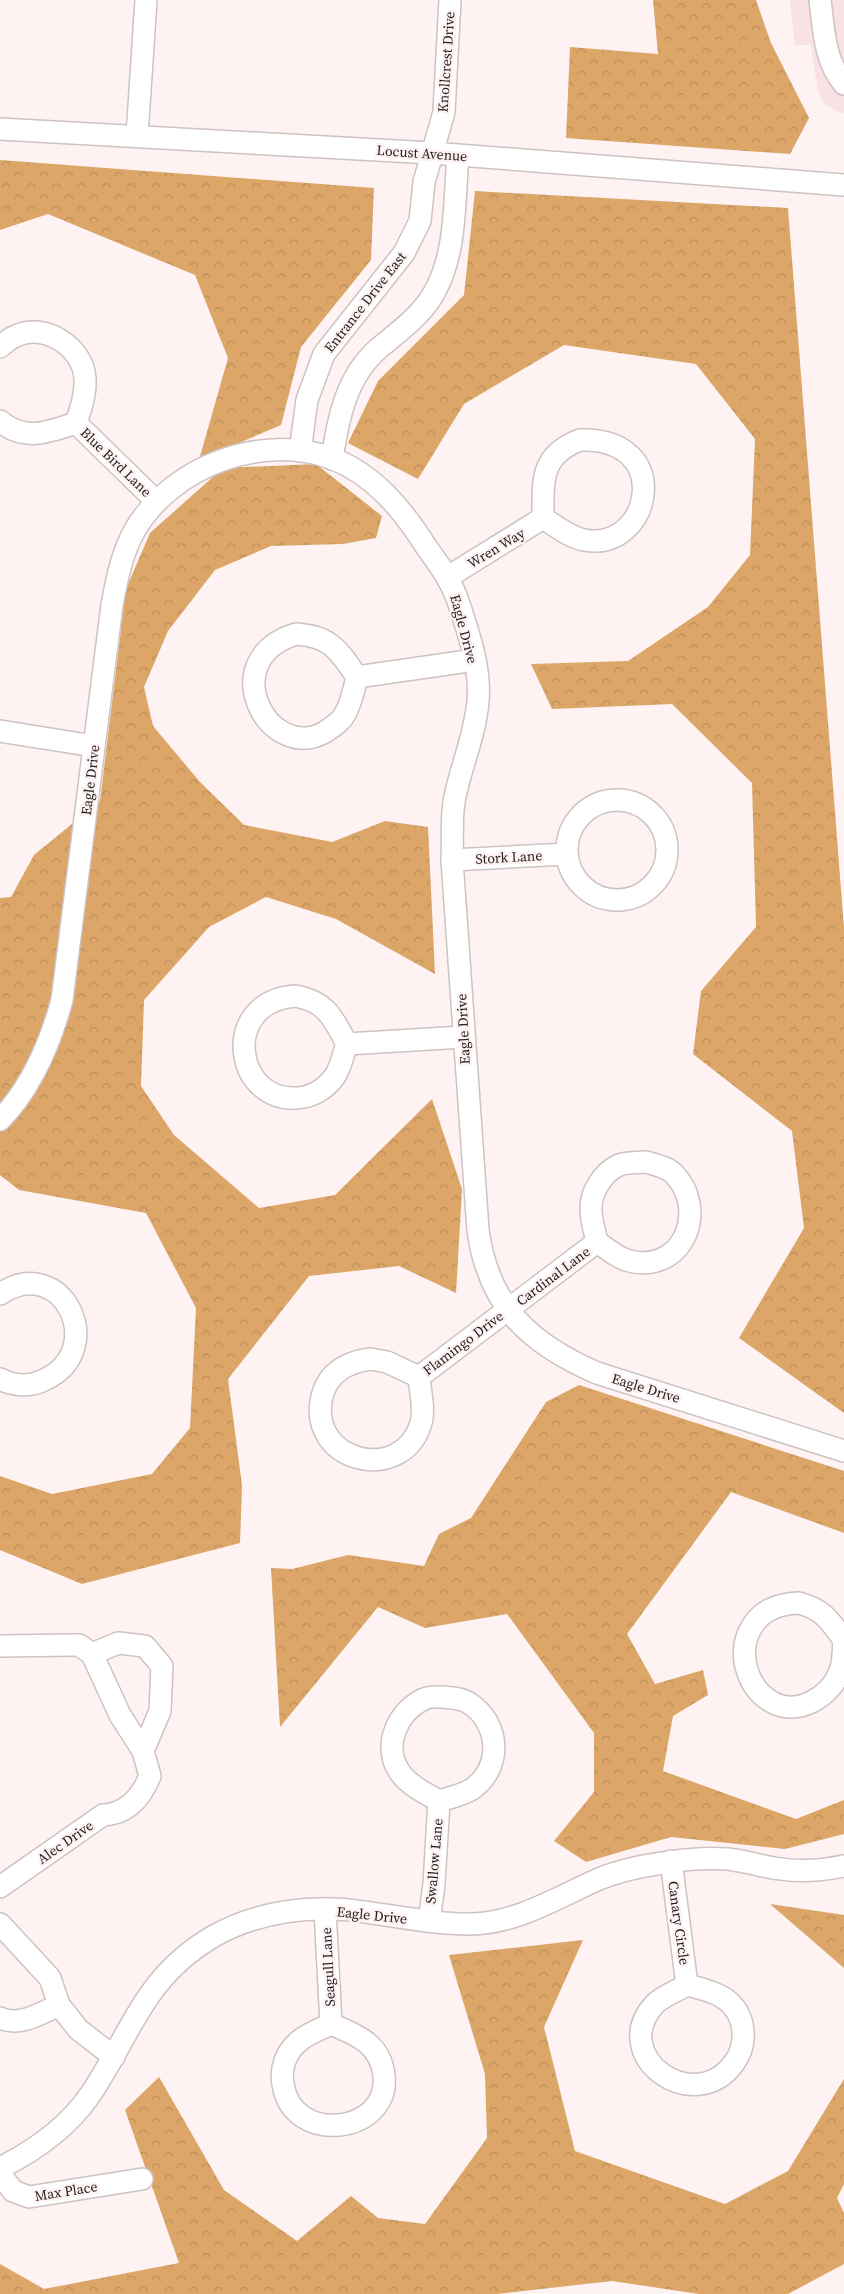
<svg xmlns="http://www.w3.org/2000/svg" width="844" height="2294" font-family="'Source Serif 4',serif">
	<style>
		.built { fill: #f8e2e3 }
		.forest { fill: url(#forest-crowns) }
		.lines { fill: none; stroke-linecap: round; stroke-linejoin: round }
		.minor-casing { stroke: #cec2c2; stroke-width: 24 }
		.minor { stroke: #fff; stroke-width: 21 }
		.labels { text-anchor: middle; dominant-baseline: central; stroke-width: 5; stroke-linejoin: round; paint-order: stroke }
		.street-label { font-size: 14px; fill: #221e1e; stroke: #fef2f2 }
	</style>
	<defs>
		<pattern id="forest-crowns" width="20" height="18" patternUnits="userSpaceOnUse" patternTransform="scale(1.25)"><rect width="20" height="18" fill="#dca668"/><path d="M2 6a3 3 0 1 1 6 0M12 15a3 3 0 1 1 6 0" fill="none" stroke="#bc8e5a"/></pattern>
	</defs>
	<rect width="100%" height="100%" fill="#fef2f2"/>
	<path class="built" d="M790,0H844V113L838,112L825,104L818,92L811,45H795Z"/>
	<g class="forest">
		<path d="M653,0H756L771,43L809,118L790,154L566,138L570,47L658,54Z"/>
		<path d="M0,160L374,188L371,260L301,347L281,425L199,460L228,358L195,275L48,214L0,230Z"/>
		<path d="M475,191L788,208L844,928V1413L739,1338L804,1228L792,1131L693,1054L701,991L756,927L752,783L672,704L552,709L531,664L628,661L708,607L750,555L755,439L696,364L564,345L464,404L418,479L348,443L378,381L464,295Z"/>
		<path d="M316,464L382,516L376,538L343,544L271,546L215,570L168,631L144,687L153,726L200,782L244,825L332,842L385,821L428,827L435,974L336,919L266,897L209,927L144,1000L141,1086L174,1135L259,1208L335,1195L432,1099L462,1189L456,1293L399,1266L309,1276L228,1379L242,1485L240,1543L82,1584L0,1550V1476L52,1494L152,1474L190,1428L196,1308L146,1213L19,1190L0,1175V898L11,897L34,855L100,801L126,589L150,533L223,468Z"/>
		<path d="M579,1385L844,1471V1533L731,1492L627,1634L655,1684L703,1670L708,1695L673,1716L663,1771L796,1819L844,1800V1834L785,1849L671,1837L586,1862L554,1841L594,1792V1733L507,1614L425,1628L378,1607L280,1727L271,1568L292,1569L348,1555L424,1566L439,1534L471,1518L546,1402Z"/>
		<path d="M770,1904L844,1915V1968Z"/>
		<path d="M583,1940L544,2027L575,2151L725,2204L788,2171L844,2079V2184L837,2198L844,2213V2264L788,2294H699L612,2281L497,2294H0V2264L44,2289L179,2263L125,2110L159,2077L224,2190L297,2241L351,2196L378,2218L425,2224L487,2138L485,2074L449,1955Z"/>
	</g>
	<g class="lines">
		<g class="minor-casing">
			<g id="minor">
				<path d="M820,0C824,30 824,60 844,84"/>
				<path d="M0,129L432,153L844,185"/>
				<path d="M137,136L146,0"/>
				<path d="M0,347C5,343 10,338 16,336C44,322 83,347 85,378C86,394 81,408 76,423C49,432 24,442 0,421"/>
				<path d="M76,423L156,501"/>
				<path d="M580,440C676,437 651,553 584,540C569,537 556,526 543,518C543,481 540,455 580,440Z"/>
				<path d="M300,451L307,400L324,354L404,253L420,221L424,182L444,112L450,0"/>
				<path d="M332,459C338,419 346,377 378,349C398,332 421,316 434,293C457,253 454,200 458,156"/>
				<path d="M448,577L543,518"/>
				<path d="M296,634C331,636 339,651 357,677C354,689 351,704 345,714C341,722 332,727 325,732C269,764 213,660 296,634Z"/>
				<path d="M357,677L475,660"/>
				<path d="M0,731L94,746"/>
				<circle cx="617" cy="850" r="50"/>
				<path d="M452,860L566,854"/>
				<path d="M296,996C327,1002 333,1018 347,1044C343,1054 341,1067 335,1076C328,1086 316,1095 304,1097C235,1110 217,1001 296,996Z"/>
				<path d="M347,1044L463,1037"/>
				<path d="M0,1120C32,1087 50,1044 62,1000L112,605C117,578 122,552 136,528C174,466 261,433 331,458C374,474 403,510 427,548C440,566 452,582 459,604C469,634 481,670 478,701C475,737 460,768 454,802C451,820 453,841 452,860L478,1230C488,1305 529,1344 597,1373L844,1451"/>
				<path d="M646,1162C656,1165 667,1167 674,1174C707,1208 686,1270 634,1262C620,1260 609,1250 597,1242C595,1232 591,1221 591,1210C590,1193 603,1172 619,1165C627,1162 637,1163 646,1162Z"/>
				<path d="M0,1294C62,1252 110,1350 44,1380C30,1387 14,1386 0,1379"/>
				<path d="M370,1359L387,1362L419,1377C420,1391 425,1409 421,1423C402,1487 303,1461 323,1393C330,1371 349,1362 370,1359Z"/>
				<path d="M419,1377L597,1242"/>
				<path d="M799,1603C824,1610 829,1620 844,1640C843,1650 844,1661 840,1671C831,1696 798,1717 772,1702C748,1689 738,1656 749,1632C759,1611 776,1604 799,1603Z"/>
				<path d="M0,1646L72,1645H79L92,1654L118,1643L145,1646L162,1666L160,1711L143,1751"/>
				<path d="M443,1697C452,1698 462,1698 469,1703C500,1723 503,1767 472,1789C463,1795 449,1798 439,1801C425,1793 408,1785 399,1771C382,1745 398,1711 424,1699C429,1696 437,1697 443,1697Z"/>
				<path d="M671,1861L687,1985"/>
				<path d="M0,1887L103,1815C127,1814 141,1798 150,1776L143,1751L120,1715L92,1654"/>
				<path d="M325,1910L331,2024"/>
				<path d="M429,1921L434,1884L439,1801"/>
				<path d="M0,1924L50,1978L59,2005L79,2030L114,2057"/>
				<path d="M687,1985C711,1991 735,1996 742,2024C745,2039 743,2051 734,2063C694,2118 608,2056 654,2005C662,1996 677,1991 687,1985Z"/>
				<path d="M0,2018C19,2027 42,2013 59,2005"/>
				<path d="M331,2024C357,2035 381,2044 384,2076C390,2134 292,2146 283,2084C280,2069 286,2052 298,2042C306,2034 321,2029 331,2024Z"/>
				<path d="M0,2168C34,2151 68,2127 90,2095C132,2033 143,1977 214,1936C258,1911 314,1904 365,1912C400,1917 435,1924 471,1924C518,1923 558,1897 599,1879C621,1870 646,1865 670,1862C688,1859 710,1858 728,1859C746,1861 763,1867 781,1869C801,1872 824,1870 844,1866"/>
				<path d="M0,2174L13,2191L29,2197L142,2179"/>
			</g>
		</g>
		<use href="#minor" class="minor"/>
	</g>
	<g class="labels">
		<g class="street-label">
			<text transform="translate(446 62) rotate(-86)">Knollcrest Drive</text>
			<text transform="translate(422 153) rotate(4)">Locust Avenue</text>
			<text transform="translate(365 302) rotate(-52)">Entrance Drive East</text>
			<text transform="translate(116 462) rotate(44)">Blue Bird Lane</text>
			<text transform="translate(496 548) rotate(-31)">Wren Way</text>
			<text transform="translate(464 629) rotate(75)">Eagle Drive</text>
			<text transform="translate(90 780) rotate(-83)">Eagle Drive</text>
			<text transform="translate(509 857) rotate(-3)">Stork Lane</text>
			<text transform="translate(463 1029) rotate(-93)">Eagle Drive</text>
			<text transform="translate(553 1276) rotate(-37)">Cardinal Lane</text>
			<text transform="translate(463 1343) rotate(-37)">Flamingo Drive</text>
			<text transform="translate(646 1388) rotate(17)">Eagle Drive</text>
			<text transform="translate(65 1842) rotate(-35)">Alec Drive</text>
			<text transform="translate(434 1861) rotate(-85)">Swallow Lane</text>
			<text transform="translate(372 1915) rotate(6)">Eagle Drive</text>
			<text transform="translate(679 1923) rotate(82)">Canary Circle</text>
			<text transform="translate(328 1967) rotate(-93)">Seagull Lane</text>
			<text transform="translate(66 2191) rotate(-9)">Max Place</text>
		</g>
	</g>
</svg>
